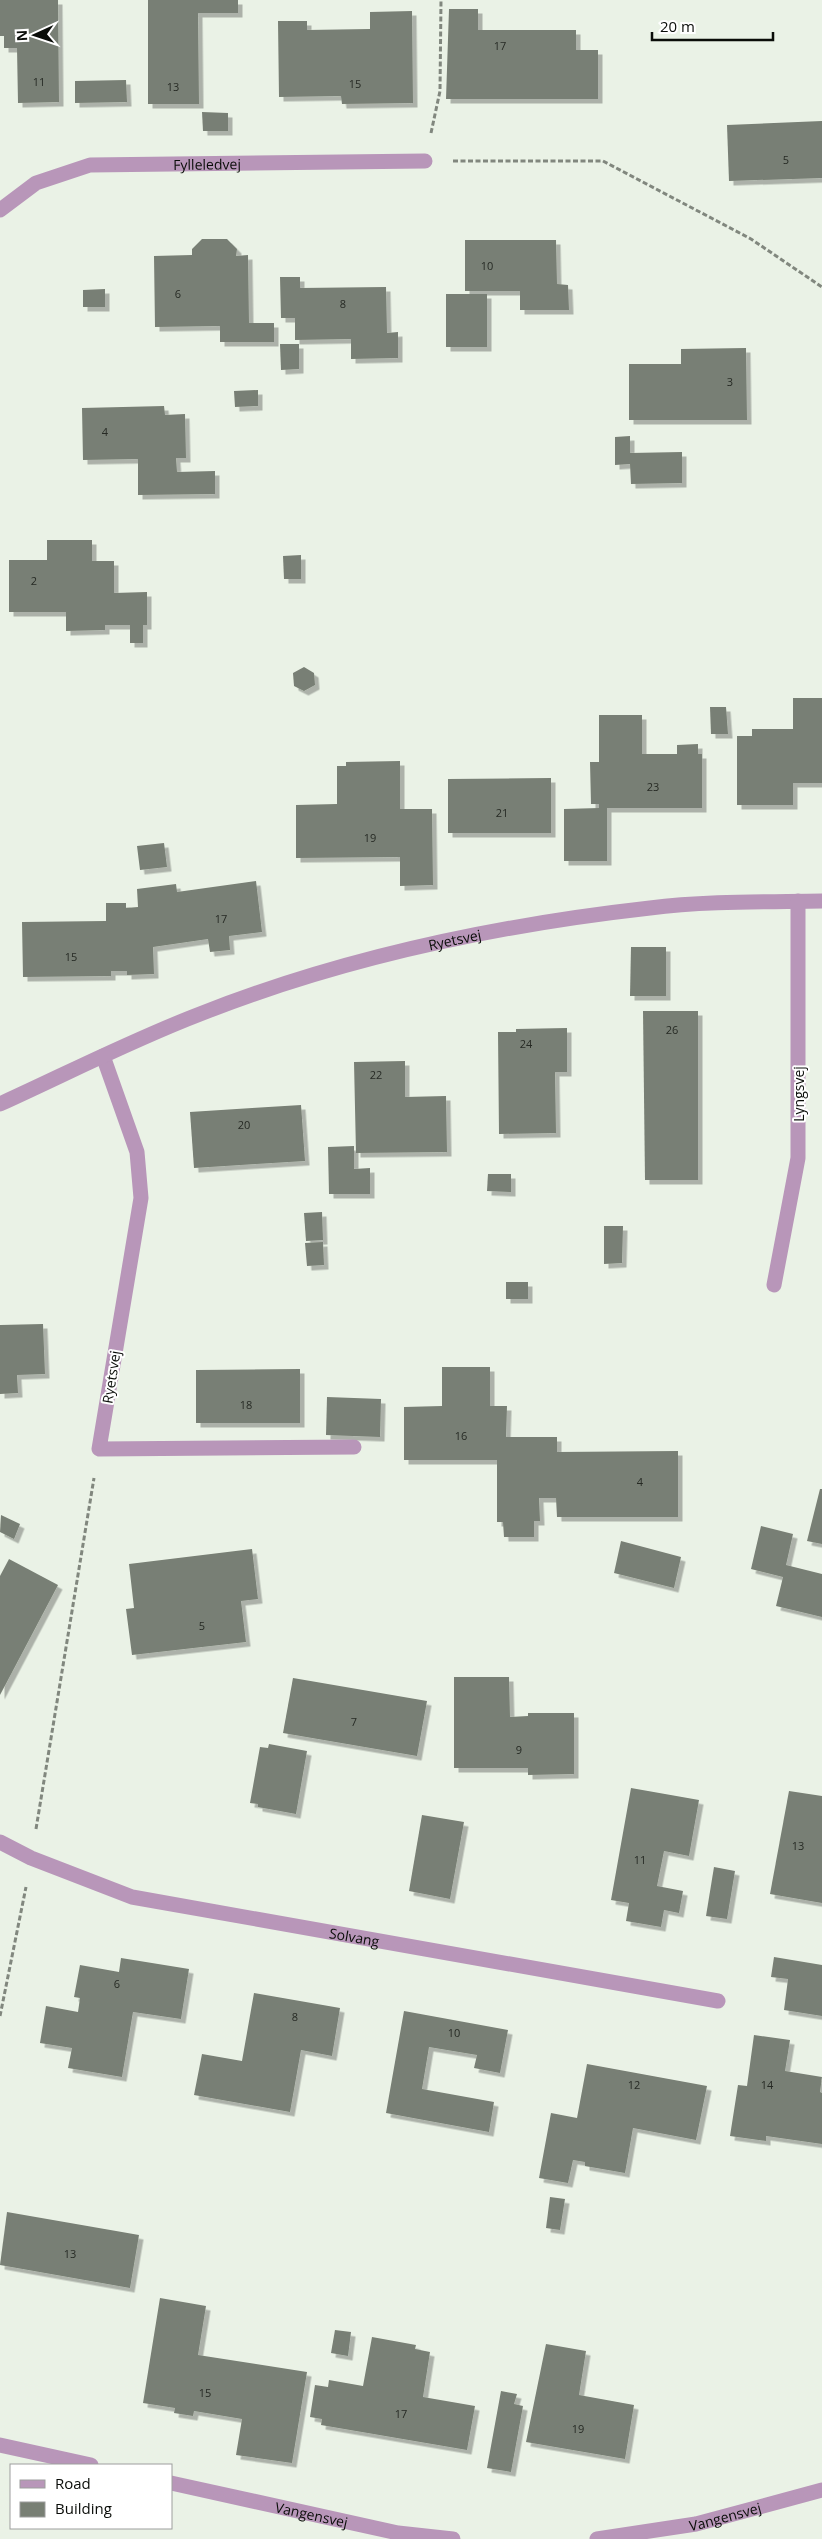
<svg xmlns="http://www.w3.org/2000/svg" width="822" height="2539" font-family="'Open Sans',sans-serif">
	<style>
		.building { fill: #787f74; filter: url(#shadow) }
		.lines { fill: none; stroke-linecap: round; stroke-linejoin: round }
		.path { stroke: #81877e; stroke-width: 3; stroke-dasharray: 5 2.5; stroke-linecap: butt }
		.minor { stroke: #b896b9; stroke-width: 15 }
		.labels { text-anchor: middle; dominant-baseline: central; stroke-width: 4; stroke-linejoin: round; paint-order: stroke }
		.number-label { font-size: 11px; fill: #262a24 }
		.street-label { font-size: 14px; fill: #0a0d09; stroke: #fff }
	</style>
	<defs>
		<filter id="shadow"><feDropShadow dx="4.5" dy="4.5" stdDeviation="0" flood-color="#0004"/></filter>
	</defs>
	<rect width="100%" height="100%" fill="#eaf2e6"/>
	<g class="building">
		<path d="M0,0H58L59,102L18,103L17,48H4V36H0Z"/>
		<path d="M148,0H238V13H198L199,104H148Z"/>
		<path d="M449,9H478V30H576V50H598V99H446Z"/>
		<path d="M412,11L413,103L342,104L341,96L279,97L278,21H307V30L370,29V12Z"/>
		<path d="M126,80L127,102L75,103V81Z"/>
		<path d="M202,112L228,113V131H203Z"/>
		<path d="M822,121V178L729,181L727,125Z"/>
		<path d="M202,239H227L237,249L236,256L248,255L249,323H274V342H220V326L155,327L154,256L192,255V249Z"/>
		<path d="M465,240H556L557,284L568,285L569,310H520V291H465Z"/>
		<path d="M280,277H300V288L386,287L387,333L398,332V358L351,359V339L295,340V318H281Z"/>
		<path d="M105,289V307H83V290Z"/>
		<rect x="446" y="294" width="41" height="53"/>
		<path d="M280,344H299V369L281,370Z"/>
		<path d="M746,348L747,420H629V364H681V349Z"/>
		<path d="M258,390V406L235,407L234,391Z"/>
		<path d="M164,406L165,415L185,414L186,458H176L177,472L215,471V494L138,495V459L83,460L82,408Z"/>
		<path d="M630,436V453L682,452V483L631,484L630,464L615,465V437Z"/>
		<path d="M47,540H92V561H114V593L147,592V625H143V643H130V625H105V630L66,631V612H9V560H47Z"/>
		<path d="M301,555V579H284L283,556Z"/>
		<path d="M304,667L314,673L315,685L304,691L294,686L293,673Z"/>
		<path d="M793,698H822V783H793V805H737V736H752V729H793Z"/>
		<path d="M710,707H726L728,734H711Z"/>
		<path d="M599,715H642V754H677V745L698,744V754H702V808H607V861H564V809L599,808V804H591L590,762H599Z"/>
		<path d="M400,761V809H432L433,885L400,886V857L296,858V805L337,804V766H346V762Z"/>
		<path d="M551,778V833H448V779Z"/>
		<path d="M164,843L167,867L140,870L137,846Z"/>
		<path d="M256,881L262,932L229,936L230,950L210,952L208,939L153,947L154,974L127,975V971H111V976L23,977L22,922L106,921V903H126V908L138,907L137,889L176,884L177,892Z"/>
		<path d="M631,947H666V996H630Z"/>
		<path d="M643,1011H698V1180H645Z"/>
		<path d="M567,1028V1072H555L556,1133L499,1134L498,1032H516V1029Z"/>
		<path d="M405,1061V1097L446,1096L447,1152L356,1153L354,1062Z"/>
		<path d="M301,1105L305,1161L194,1168L190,1112Z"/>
		<path d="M354,1146V1169L370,1168V1194H329L328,1147Z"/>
		<path d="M488,1174H511V1192L487,1191Z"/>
		<path d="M322,1212L323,1240L306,1241L304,1213Z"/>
		<path d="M604,1226H623L622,1263L604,1264Z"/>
		<path d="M323,1242L324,1265L307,1266L305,1243Z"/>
		<rect x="506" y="1282" width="22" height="17"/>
		<path d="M43,1324L45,1374L17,1375L18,1393L0,1394V1325Z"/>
		<path d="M442,1367H490V1406H507L506,1437H557V1452L678,1451V1517H557L556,1498H539L540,1521H534V1537H504L503,1522H497V1460H404V1407L442,1406Z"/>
		<path d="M300,1369V1423H196V1370Z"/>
		<path d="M327,1397L381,1399L380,1437L326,1435Z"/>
		<path d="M820,1489H822V1544L807,1541Z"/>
		<path d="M1,1515L20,1524L14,1539L0,1532Z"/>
		<path d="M761,1526L793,1534L786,1565L822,1574V1617L776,1606L783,1577L751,1569Z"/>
		<path d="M621,1541L681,1557L674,1588L614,1573Z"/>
		<path d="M252,1549L258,1599L241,1601L246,1642L132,1655L126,1609L134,1608L129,1564Z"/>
		<path d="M9,1559L58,1585L0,1695V1576Z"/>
		<path d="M454,1677H509L510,1717L528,1716V1713H574V1774L528,1775V1768H454Z"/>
		<path d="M293,1678L427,1701L417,1756L283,1733Z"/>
		<path d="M269,1744L307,1751L296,1814L258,1807V1804L250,1803L260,1747L268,1748Z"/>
		<path d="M631,1788L699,1800L689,1856L664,1851L657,1886L683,1891L679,1913L664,1910L661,1927L626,1921L629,1903L611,1900Z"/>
		<path d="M789,1791L822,1796V1903L770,1894Z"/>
		<path d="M422,1815L464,1822L450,1899L409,1891Z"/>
		<path d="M714,1867L735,1871L727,1919L706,1916Z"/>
		<path d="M774,1957L822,1965V2016L784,2010L788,1979L771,1977Z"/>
		<path d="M121,1958L189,1969L181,2019L133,2012L122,2077L68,2068L72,2048L40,2043L46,2006L78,2012L80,1998L74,1997L80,1965L119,1972Z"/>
		<path d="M254,1993L340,2008L332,2056L301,2050L290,2112L194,2095L202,2054L242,2061Z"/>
		<path d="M404,2011L508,2030L500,2073L474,2068L477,2055L429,2047L422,2089L494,2102L489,2132L386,2113Z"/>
		<path d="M754,2035L790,2040L785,2071L822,2077L820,2092L822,2093V2144L766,2136V2141L730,2136L738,2085L747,2086Z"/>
		<path d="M587,2064L707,2086L696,2140L633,2128L625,2173L585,2166V2162L573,2160L568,2183L539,2178L551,2113L577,2118Z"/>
		<path d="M550,2197L565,2199L560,2230L546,2228Z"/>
		<path d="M7,2212L139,2235L130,2288L0,2265Z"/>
		<path d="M160,2298L206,2306L198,2355L307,2372L292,2463L236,2455L242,2419L194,2411L193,2416L174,2413L175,2408L143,2403Z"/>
		<path d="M335,2330L351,2332L348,2356L331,2353Z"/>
		<path d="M372,2337L416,2345L415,2349L430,2352L423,2397L475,2406L467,2450L321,2425L322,2419L310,2417L315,2385L328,2387L329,2380L363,2386Z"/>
		<path d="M546,2344L586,2351L579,2395L634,2405L625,2459L526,2442Z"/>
		<path d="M501,2391L517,2394L514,2404L523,2406L511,2472L487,2468Z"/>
	</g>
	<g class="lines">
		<g class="path">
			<path d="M431,133L440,91L441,0"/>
			<path d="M453,161H603L751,239L822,287"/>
			<path d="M36,1829L94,1478"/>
			<path d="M0,2016L26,1887"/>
		</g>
		<g class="minor">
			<path id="s1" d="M0,210L36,183L90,165L425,161"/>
			<path d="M103,1056L137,1152L141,1198L99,1449L354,1447"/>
			<path id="s2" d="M0,1104C66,1074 132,1040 200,1014C342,958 498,925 650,908C704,901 767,902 822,901"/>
			<path d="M774,1285L798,1158V901"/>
			<path id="s3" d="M0,1842L31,1858L132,1897L718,2001"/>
			<path d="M0,2445L91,2465"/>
			<path id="s4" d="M171,2483L398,2533L453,2539"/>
			<path id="s5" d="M597,2539L696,2524L822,2490"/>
		</g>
	</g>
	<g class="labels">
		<g class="number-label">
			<text x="500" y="45">17</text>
			<text x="39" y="81">11</text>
			<text x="355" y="83">15</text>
			<text x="173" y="86">13</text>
			<text x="786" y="159">5</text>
			<text x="487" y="265">10</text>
			<text x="178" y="293">6</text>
			<text x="343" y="303">8</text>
			<text x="730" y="381">3</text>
			<text x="105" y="431">4</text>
			<text x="34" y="580">2</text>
			<text x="653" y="786">23</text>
			<text x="502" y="812">21</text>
			<text x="370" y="837">19</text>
			<text x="221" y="918">17</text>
			<text x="71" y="956">15</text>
			<text x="672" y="1029">26</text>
			<text x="526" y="1043">24</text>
			<text x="376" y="1074">22</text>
			<text x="244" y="1124">20</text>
			<text x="246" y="1404">18</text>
			<text x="461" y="1435">16</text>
			<text x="640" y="1481">4</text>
			<text x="202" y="1625">5</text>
			<text x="354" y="1721">7</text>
			<text x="519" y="1749">9</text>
			<text x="798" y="1845">13</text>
			<text x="640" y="1859">11</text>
			<text x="117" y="1983">6</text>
			<text x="295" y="2016">8</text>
			<text x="454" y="2032">10</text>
			<text x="634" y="2084">12</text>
			<text x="767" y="2084">14</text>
			<text x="70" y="2253">13</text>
			<text x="205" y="2392">15</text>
			<text x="401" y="2413">17</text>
			<text x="578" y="2428">19</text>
		</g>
		<g class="street-label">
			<text stroke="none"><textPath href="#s1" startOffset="219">Fylleledvej</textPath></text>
			<text stroke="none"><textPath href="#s2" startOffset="485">Ryetsvej</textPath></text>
			<text transform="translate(798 1094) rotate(-90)">Lyngsvej</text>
			<text transform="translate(111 1377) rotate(-81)">Ryetsvej</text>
			<text stroke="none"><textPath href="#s3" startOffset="369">Solvang</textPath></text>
			<text stroke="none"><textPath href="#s4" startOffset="144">Vangensvej</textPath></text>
			<text stroke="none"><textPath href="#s5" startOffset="130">Vangensvej</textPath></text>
		</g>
	</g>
	<rect x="10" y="2464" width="162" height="65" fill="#ffffff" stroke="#9d9e9d"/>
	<rect x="20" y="2480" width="25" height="8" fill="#b896b9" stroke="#9d9e9d"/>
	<text x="55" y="2489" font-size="15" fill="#0a0d09">Road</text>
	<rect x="20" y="2502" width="25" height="15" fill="#787f74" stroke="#9d9e9d"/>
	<text x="55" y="2514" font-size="15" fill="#0a0d09">Building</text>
	<g transform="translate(35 35) rotate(267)" stroke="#ffffff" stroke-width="4" paint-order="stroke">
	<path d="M0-4L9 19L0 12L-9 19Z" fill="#0a0d09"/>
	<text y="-8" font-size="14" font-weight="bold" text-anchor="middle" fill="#0a0d09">N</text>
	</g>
	<path d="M652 32v8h121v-8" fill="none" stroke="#0a0d09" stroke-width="2.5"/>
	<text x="660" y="32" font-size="15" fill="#0a0d09" stroke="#ffffff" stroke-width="4" paint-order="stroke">20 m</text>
</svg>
